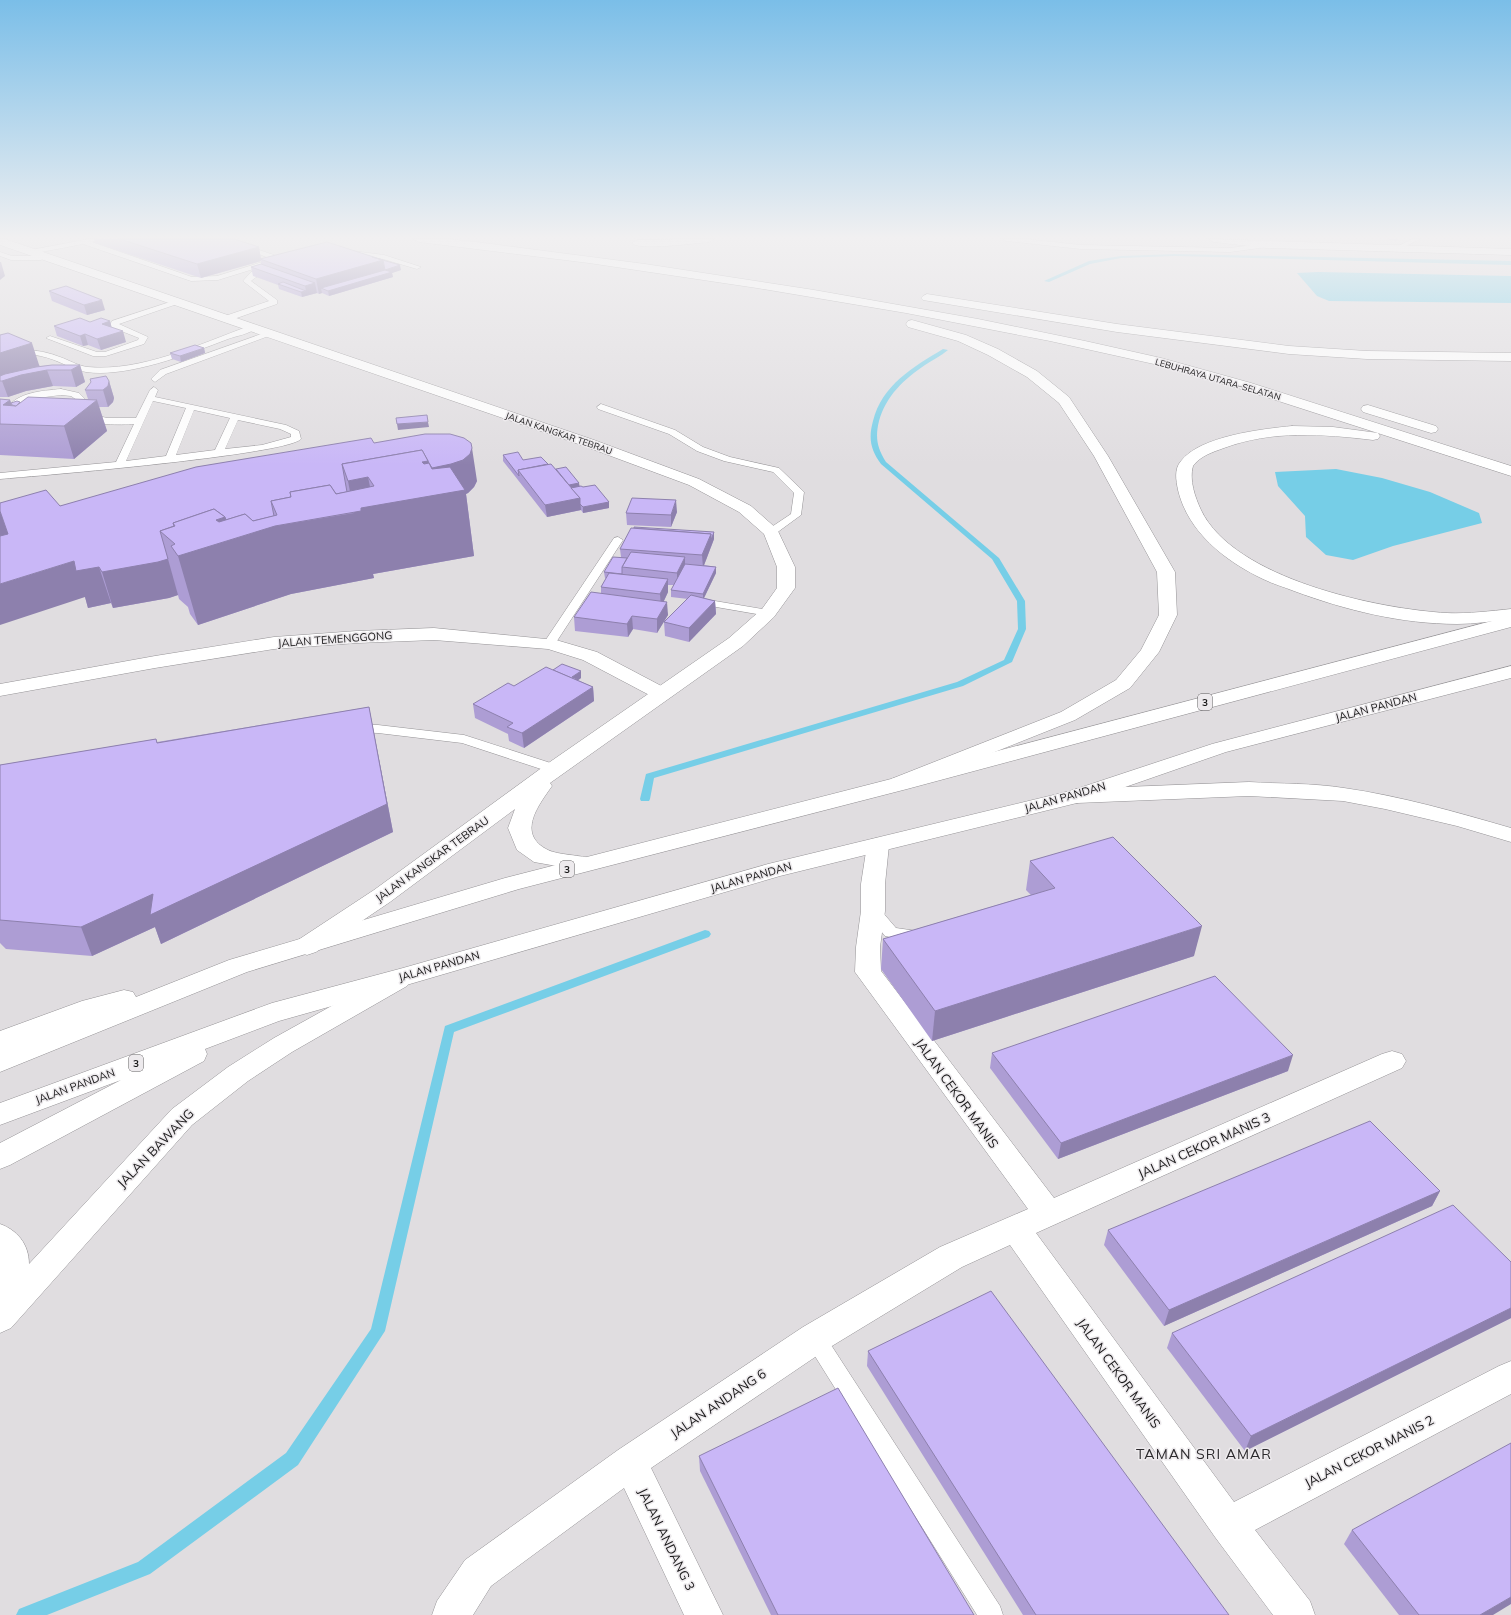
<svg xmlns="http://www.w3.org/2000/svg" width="1511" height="1615" font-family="Mulish,sans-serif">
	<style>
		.water { fill: #76cee7 }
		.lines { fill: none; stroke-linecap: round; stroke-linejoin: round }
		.stream { fill: #76cee7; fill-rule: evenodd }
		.service-casing { stroke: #959396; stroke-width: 1 }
		.minor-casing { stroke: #959396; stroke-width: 1 }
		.tertiary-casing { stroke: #959396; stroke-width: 1 }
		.trunk-casing { stroke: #959396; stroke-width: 1 }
		.motorway-casing { stroke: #959396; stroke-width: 1 }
		.service { fill: #fff; fill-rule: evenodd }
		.minor { fill: #fff; fill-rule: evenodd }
		.tertiary { fill: #fff; fill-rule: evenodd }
		.trunk { fill: #fff; fill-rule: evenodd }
		.motorway { fill: #fff; fill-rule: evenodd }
		.wall { fill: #ad9dd4 }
		.shaded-wall { fill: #8d80ad }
		.building { fill: #c9b7f7; stroke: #8d80ad }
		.labels { text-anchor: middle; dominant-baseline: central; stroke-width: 3; stroke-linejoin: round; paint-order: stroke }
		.far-street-label { font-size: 9px; fill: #191819; stroke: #edeaed }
		.shield { fill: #edeaed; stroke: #595759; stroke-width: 1 }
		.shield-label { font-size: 10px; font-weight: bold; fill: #191819 }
		.street-label { font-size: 11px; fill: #191819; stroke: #edeaed }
		.near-street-label { font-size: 13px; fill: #191819; stroke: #edeaed }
		.near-neighbourhood-label { font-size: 14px; letter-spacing: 1px; fill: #2c2a2d; stroke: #edeaed }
	</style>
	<rect width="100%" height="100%" fill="#e0dde0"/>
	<g class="water">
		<path d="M1318,272L1511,276V303L1329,301L1317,296L1297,273Z"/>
		<path d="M1336,469L1382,478L1430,492L1479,513L1482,523L1393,546L1353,560L1326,555L1306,537L1305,516L1278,486L1275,472Z"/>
	</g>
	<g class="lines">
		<g class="stream">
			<path d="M1175,254L1511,261V265L1175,256L1121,258L1090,264L1049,282L1044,281L1089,261L1121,256Z"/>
			<path d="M943,349L948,350C941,356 932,360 925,365C904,379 886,396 879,421C875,437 877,448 886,462L999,558L1025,601L1026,629L1012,662L963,686L654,778L650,799L649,801H641L640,799L646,774L957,682L1004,660L1018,629L1017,601L992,559L881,464C871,450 868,439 873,421C882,385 913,367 943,349Z"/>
			<path d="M705,930L709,931L711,934L709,937L454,1032L385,1331L298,1465L150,1574L47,1615H16L19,1609L138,1562L286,1453L371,1329L445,1026Z"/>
		</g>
		<g class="service-casing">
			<g id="service">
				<path d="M89,239H97L96,241L92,242L192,277L217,276L272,259L239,247L238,246L241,244L274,255L279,259L276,262L218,280L191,281L83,244L31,254L28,252L31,250Z"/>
				<path d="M1003,239H1025L1081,245L1230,248L1267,243L1270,245L1267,247L1230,252L1081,249L1006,241Z"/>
				<path d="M1412,239H1420L1398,250L1393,249Z"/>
				<path d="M345,250L384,255L421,267L417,269L383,259L343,253V251Z"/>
				<path d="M0,252L12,256H41L44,258L41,260H11L0,256Z"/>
				<path d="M263,269L267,271C262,275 256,276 251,281L277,300V304L231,320H225V316L269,301L243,281L251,272Z"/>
				<path d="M176,300H182L183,302L119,324L148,337L144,344L106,356H93L46,338L50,336L97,352H105L138,340L139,338L111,327L110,325L112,321Z"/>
				<path d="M249,326H252L256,328C250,334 236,336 228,339C189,354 127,378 86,372C74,370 65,364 54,360C36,353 18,353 0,357V353C20,348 40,349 60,357C69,360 78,366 88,367C141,372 200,344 249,326Z"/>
				<path d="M267,332H270L274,334L166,374L155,382L151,379L160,370Z"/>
				<path d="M154,387L158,390L155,397L286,425L299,431L301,439C286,455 38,476 0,479V473L116,462L134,424C121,425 91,426 82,416L86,413L107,418H136L150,390ZM153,401L186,408L166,456L126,461ZM194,410L230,418L215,450L176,455ZM238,420L280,429L291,434V437L262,445L225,449Z"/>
				<path d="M61,389L79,393L86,400C69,423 34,423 9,416L6,409C18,392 41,391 61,389ZM61,395L71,396L77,400C63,416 40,416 20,414L16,412L15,409L30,399Z"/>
				<path d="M601,404L675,430L703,447L730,457L779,468L804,492L801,515L775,534H767L766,532L767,530L791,514L794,493L773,472L724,461L697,451L669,434L598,409L597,407Z"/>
				<path d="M618,537L623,540L555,644L553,647H545L543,644L614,538Z"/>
				<path d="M697,598L768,610L772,611L774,613L772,615L768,616L693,603L691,601L693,599Z"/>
				<path d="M354,725H378L464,735L560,766L562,769L560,772H550L462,743L378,733L349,732L348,729L349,726Z"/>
				<path d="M873,906L878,907L896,928L924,932L926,936L924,940L915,942L885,936L865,911L868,907Z"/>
				<path d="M815,1329L822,1331L1000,1606L1003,1615H977L808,1345L805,1338L808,1331Z"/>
			</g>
		</g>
		<g class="minor-casing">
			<g id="minor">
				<path d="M714,239L709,242C696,243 638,251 632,243L637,240Z"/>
				<path d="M1209,239L1511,249V255L1267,248L1214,242Z"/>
				<path d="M434,628L556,640L597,652L669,690L672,694L669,698L662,700L655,698L583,660L548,649L434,640L357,643L274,649L155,668L0,696V684L155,656L274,637L357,631Z"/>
				<path d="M878,838L886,840L889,845L885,884V911L880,947L881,971L1054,1198L1382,1054L1392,1051L1402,1054L1406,1061L1402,1068L1036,1233L1234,1502L1499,1366L1511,1361V1394L1255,1530L1310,1601L1315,1615H1273L1215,1537L1010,1245L962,1267L827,1349L651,1468L723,1615H684L624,1488L491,1586L473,1615H432L437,1601L465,1560L618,1450L803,1327L940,1247L1028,1209L855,972L856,947L861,911V884L867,845L870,840Z"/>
				<path d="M398,971L407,974L411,980L407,986L292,1052L248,1081L192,1125L11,1328L0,1333V1224C17,1230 29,1244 29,1264L172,1109L228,1067L274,1038L389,974Z"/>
			</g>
		</g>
		<g class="tertiary-casing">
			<path id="tertiary" d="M0,239H5L594,440L699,479L751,506L777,529L795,567V588L774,617L743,646L550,783L552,786C538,806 516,834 548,850C558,855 581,855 593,859L597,864L593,869L585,871L534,862L517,850L508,828L515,809L390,902L316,952L307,955L298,952L295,946L298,940L374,890L547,764L729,638L762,609L777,588V567L764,534L739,512L689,485L584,446L0,245Z"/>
		</g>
		<g class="trunk-casing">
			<g id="trunk">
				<path d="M1511,616V627L907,789L519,889L247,972L0,1072V1031L82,1001L124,990L133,992L136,997L229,960L505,878L891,779Z"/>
				<path d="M1511,666V678L1226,752L1085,801L780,876L403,986L279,1021L205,1049L207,1054L204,1061L10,1165L0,1169V1143L121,1080L0,1125V1103L272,1003L403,968L768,864L1070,791L1212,744Z"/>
			</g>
		</g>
		<g class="motorway-casing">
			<g id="motorway">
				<path d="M414,239H448L476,242L645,264L814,290L978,319L1085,341L1161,358L1251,383L1511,466V476L1241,389L1154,364L1050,341L906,313L757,288L589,263L419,242Z"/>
				<path d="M927,294L1117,324L1289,346L1367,351L1511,353V361L1367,359L1289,354L1117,332L923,300L921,298L923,296Z"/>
				<path d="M912,320L966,335L998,349L1037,371L1069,397L1108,456L1175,572L1177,615L1159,652L1130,688L1075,720L899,790L891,789L888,784L891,779L1061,712L1116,680L1141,650L1159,615L1157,572L1094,456L1059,403L1027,377L988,355L958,341L908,327L906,324L908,321Z"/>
				<path d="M1368,405L1436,426L1438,429L1436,432L1431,433L1363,412L1361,409L1363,406Z"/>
				<path d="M1292,426L1333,427L1378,433L1380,436L1378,439L1373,440C1323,434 1272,430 1224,448C1213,452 1200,456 1193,466C1189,480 1195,497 1201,510C1234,579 1378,609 1447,613C1469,614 1490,611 1511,609V619C1493,621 1475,624 1457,624C1402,624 1345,610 1294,591C1284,587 1273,584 1263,579C1225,561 1188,532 1178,490C1176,480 1174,469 1181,461C1200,436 1262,429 1292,426Z"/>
				<path d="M1249,782C1280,784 1313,783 1344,788C1400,796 1456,812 1511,828V842L1457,826L1385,809L1343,801L1249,796L1077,803L1069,801L1066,796L1069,791L1077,789Z"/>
			</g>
		</g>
		<use href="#service" class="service"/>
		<use href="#minor" class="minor"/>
		<use href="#tertiary" class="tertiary"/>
		<use href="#trunk" class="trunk"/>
		<use href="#motorway" class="motorway"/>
	</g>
	<g class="wall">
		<path d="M94,239H234L259,247L261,259L401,270L392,273L393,277L329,296L322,293L319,294L317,293L302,297L279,289L278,285L253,276L251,267L261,264V261L201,278L95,243Z"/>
		<path d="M1386,239H1400L1395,241Z"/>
		<path d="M49,291L105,310L87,315L52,301Z"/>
		<path d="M110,321L111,327L126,342L101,350L88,345L83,346L57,336L54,326L90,322Z"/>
		<path d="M0,335L40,366L80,365L85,382L76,387L53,386L26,391L8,397H0Z"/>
		<path d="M204,348L205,353L181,362L172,359L170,353Z"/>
		<path d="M109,381L114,398L113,402L108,407H99L107,431L74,459L0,455V399L10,400L11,403L88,399L85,390Z"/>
		<path d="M374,443L477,481L474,487L468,493L466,494L474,556L373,574L374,578L291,594L198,625L190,614L188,607L179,599L178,595L169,598L113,608L111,603L88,608L85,597L60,506Z"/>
		<path d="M503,455L523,460L548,464L556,469L580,486L609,502V508L583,513L581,510L547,517L503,461Z"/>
		<path d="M677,512L671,527L627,525L626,513Z"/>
		<path d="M714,532V539L704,565L716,567V573L704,598L715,601L716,614L689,642L665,636L664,622L688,599L671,597V590L674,585H668V592L664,601L668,615L657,633L633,629L628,637L575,631L574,617L601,593V587L606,579L605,578L604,572L621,557L620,549Z"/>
		<path d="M553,670L581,678L578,680L593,687L594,701L524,748L509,741L508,734L475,718L473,704Z"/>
		<path d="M369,707L393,832L161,944L155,927L92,956L6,949L0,943V765L156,739L157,742Z"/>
		<path d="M1030,861L1194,956L932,1041L881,969L883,939L1031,895L1026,890Z"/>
		<path d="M992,1053L1288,1071L1058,1159L990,1068Z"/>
		<path d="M1440,1191L1432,1206L1164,1326L1104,1245L1108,1230Z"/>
		<path d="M1511,1262V1318L1245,1451L1167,1348L1172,1333Z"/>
		<path d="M868,1351L1229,1615H1023L867,1366Z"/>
		<path d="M699,1456L974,1615H771L700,1471Z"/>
		<path d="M1352,1530L1493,1615H1399L1344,1544Z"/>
	</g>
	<g class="shaded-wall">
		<path d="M259,247L261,260L260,259L261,261L201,278L197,264Z"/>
		<path d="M383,260L385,270L400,265L401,270L392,273L393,277L329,296L328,291L321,288L322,293L319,294L316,279Z"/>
		<path d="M0,262H1L5,276L0,280Z"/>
		<path d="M315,283L317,293L302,297L301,292L306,291L305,286Z"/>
		<path d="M102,300L105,310L87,315L84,305Z"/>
		<path d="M110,321L113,332L102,324Z"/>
		<path d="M123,331L126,342L101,350L97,339Z"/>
		<path d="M85,334L88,345L83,346L80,336Z"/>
		<path d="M32,343L41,371L47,370L53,386L26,391L8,397L2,381H0V353Z"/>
		<path d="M204,348L205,353L181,362L180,356Z"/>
		<path d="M80,365L85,382L76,387L71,370Z"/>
		<path d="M109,381L114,398L113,402L108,407L103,390Z"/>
		<path d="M10,400L15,414L3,405Z"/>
		<path d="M97,400L107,431L74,459L64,426Z"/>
		<path d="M428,422L429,427L398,430L397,424Z"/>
		<path d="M472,448L477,481L474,487L468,493L466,494L474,556L373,574L374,578L291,594L198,625L178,556L216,520L225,517L275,526L354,513L348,481L368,477L374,506L422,462Z"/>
		<path d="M579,483L580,489L569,491L565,485Z"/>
		<path d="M580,498L581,510L547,517L545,505Z"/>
		<path d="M676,500L677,512L671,527V515Z"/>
		<path d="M609,502V508L583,513V507Z"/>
		<path d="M0,511L21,569L0,576Z"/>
		<path d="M714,532V539L703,568L702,555L711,534Z"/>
		<path d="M685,557V570L677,586V573Z"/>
		<path d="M168,559L178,595L169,598L113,608L102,572Z"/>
		<path d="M74,561L99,567L111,603L88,608L85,597L0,625V584Z"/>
		<path d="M716,567V573L703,600V594Z"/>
		<path d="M668,579V592L661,607L660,594Z"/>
		<path d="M715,601L716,614L689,642V628Z"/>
		<path d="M667,602L668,615L657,633V619Z"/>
		<path d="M632,616L633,629L628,637L627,624Z"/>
		<path d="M581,671V678L577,681L572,677Z"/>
		<path d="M593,687L594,701L524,748L522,733Z"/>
		<path d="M369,707L393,832L161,944L155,927L92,956L81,927Z"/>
		<path d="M1202,926L1194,956L932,1041L935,1011Z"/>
		<path d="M1293,1055L1288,1071L1058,1159L1061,1143Z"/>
		<path d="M1440,1191L1432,1206L1164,1326L1169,1310Z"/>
		<path d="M1511,1308V1318L1245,1451L1251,1436Z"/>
		<path d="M1511,1597V1604L1493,1615H1480Z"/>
	</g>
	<g class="building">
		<path d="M120,239H234L259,247L197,264Z"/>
		<path d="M327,242L383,260L316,279L260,259Z"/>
		<path d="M372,257L400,265L385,270L392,272L328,291L321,288L385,270L383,260Z"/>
		<path d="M261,264L315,283L305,286L251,267Z"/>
		<path d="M283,282L306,291L301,292L278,284Z"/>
		<path d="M66,286L102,300L84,305L49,291Z"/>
		<path d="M80,318L90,322L101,318L110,321L102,324L123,331L97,339L85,334L80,336L54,326Z"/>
		<path d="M8,333L32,343L0,353V335Z"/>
		<path d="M195,345L204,348L180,356L170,353Z"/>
		<path d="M52,365H80L71,370H47L21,375L2,381H0V376L5,374L36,367Z"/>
		<path d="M106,376L109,381L108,386L103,390H85L91,382L90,379Z"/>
		<path d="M28,397L97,400L64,426L0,424V399L10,400L3,405L16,406Z"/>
		<path d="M17,401L20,402L16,406L12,405L11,403Z"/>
		<path d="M427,415L428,422L397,424L396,418Z"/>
		<path d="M425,434H450L464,438L471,443L472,448L470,454L463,460L451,464L432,468L429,463L428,461L422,450L342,464L347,492L336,494L330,485L290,492L291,497L271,501L274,516L253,521L245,514L226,520L225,517L214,509L173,523L174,526L160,531L168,559L158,562L102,572L99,567L76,571L74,561L0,584V536L8,534L0,511V503L46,490L60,506L196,467L371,438L374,443Z"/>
		<path d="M422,450L428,461L422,462L424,464L429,463L432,469L450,467L465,490L361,508V511L275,526L178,556L171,546L175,544L160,531L175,526L173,523L214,509L225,517L216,520L219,522L245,514L253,521L277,515L271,501L291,497L290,492L330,485L336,494L374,486L368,477L348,481L342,464Z"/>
		<path d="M518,452L523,460L541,457L548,464L518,470L519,476L503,455Z"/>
		<path d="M551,464L580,498L545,505L518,470Z"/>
		<path d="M566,467L579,483L569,485L556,469Z"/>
		<path d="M595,485L609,502L583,507L580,504V498L571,488L581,486L583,487Z"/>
		<path d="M632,498L676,500L671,515L626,513Z"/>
		<path d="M634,527L714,532L711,540V534L634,528Z"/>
		<path d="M631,528L711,534L702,555L620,549Z"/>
		<path d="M631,552L685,557L677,573L622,567Z"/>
		<path d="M613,557L627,558L622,567V574L604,572Z"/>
		<path d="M685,564L716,567L703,594L671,590Z"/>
		<path d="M609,573L668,579L660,594L601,587Z"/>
		<path d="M591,592L667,602L657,619L632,616L627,624L574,617Z"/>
		<path d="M691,595L715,601L689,628L664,622Z"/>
		<path d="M562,664L581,671L572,677L577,679L576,680L553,670Z"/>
		<path d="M546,667L593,687L522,733L507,727L513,723L473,704L508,683L514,686Z"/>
		<path d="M369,707L387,804L150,915L153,894L81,927L0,920V765L156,739L157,743Z"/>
		<path d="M1113,837L1202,926L935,1011L883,939L1055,888L1030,861Z"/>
		<path d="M1215,976L1293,1055L1061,1143L992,1053Z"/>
		<path d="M1370,1121L1440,1191L1169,1310L1108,1230Z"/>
		<path d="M1453,1205L1511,1262V1308L1251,1436L1172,1333Z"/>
		<path d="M991,1291L1229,1615H1036L868,1351Z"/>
		<path d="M838,1388L974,1615H778L699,1456Z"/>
		<path d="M1511,1443V1597L1480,1615H1419L1352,1530Z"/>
	</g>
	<linearGradient id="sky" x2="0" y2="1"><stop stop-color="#7abee8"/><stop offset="0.51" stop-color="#f1f0f1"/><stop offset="1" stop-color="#f1f0f1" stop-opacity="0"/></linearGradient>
	<rect width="1511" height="465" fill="url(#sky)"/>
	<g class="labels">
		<g class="far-street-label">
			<text transform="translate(1218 379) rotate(16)">LEBUHRAYA UTARA–SELATAN</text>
			<text transform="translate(559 433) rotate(19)">JALAN KANGKAR TEBRAU</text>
		</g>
		<g class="shield">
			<rect x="1198" y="694" width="14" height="16" rx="3"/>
			<rect x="560" y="861" width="14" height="16" rx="3"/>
			<rect x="129" y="1055" width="14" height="16" rx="3"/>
		</g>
		<g class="shield-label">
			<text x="1205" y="702">3</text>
			<text x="567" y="869">3</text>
			<text x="136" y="1063">3</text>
		</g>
		<g class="street-label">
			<text transform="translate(335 639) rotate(-4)">JALAN TEMENGGONG</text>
			<text transform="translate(1376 707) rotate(-15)">JALAN PANDAN</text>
			<text transform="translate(1065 797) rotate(-16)">JALAN PANDAN</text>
			<text transform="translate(432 859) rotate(-36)">JALAN KANGKAR TEBRAU</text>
			<text transform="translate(751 877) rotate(-16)">JALAN PANDAN</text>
			<text transform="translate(439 966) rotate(-16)">JALAN PANDAN</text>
			<text transform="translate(75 1086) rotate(-20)">JALAN PANDAN</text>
		</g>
		<g class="near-street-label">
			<text transform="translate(957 1093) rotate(54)">JALAN CEKOR MANIS</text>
			<text transform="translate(1204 1145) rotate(-24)">JALAN CEKOR MANIS 3</text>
			<text transform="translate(155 1148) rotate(-46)">JALAN BAWANG</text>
			<text transform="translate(1119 1373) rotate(54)">JALAN CEKOR MANIS</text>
			<text transform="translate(718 1403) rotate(-34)">JALAN ANDANG 6</text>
			<text transform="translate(1369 1451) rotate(-27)">JALAN CEKOR MANIS 2</text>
			<text transform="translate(667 1539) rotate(64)">JALAN ANDANG 3</text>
		</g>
		<g class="near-neighbourhood-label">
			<text x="1204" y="1454">TAMAN SRI AMAR</text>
		</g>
	</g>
</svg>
